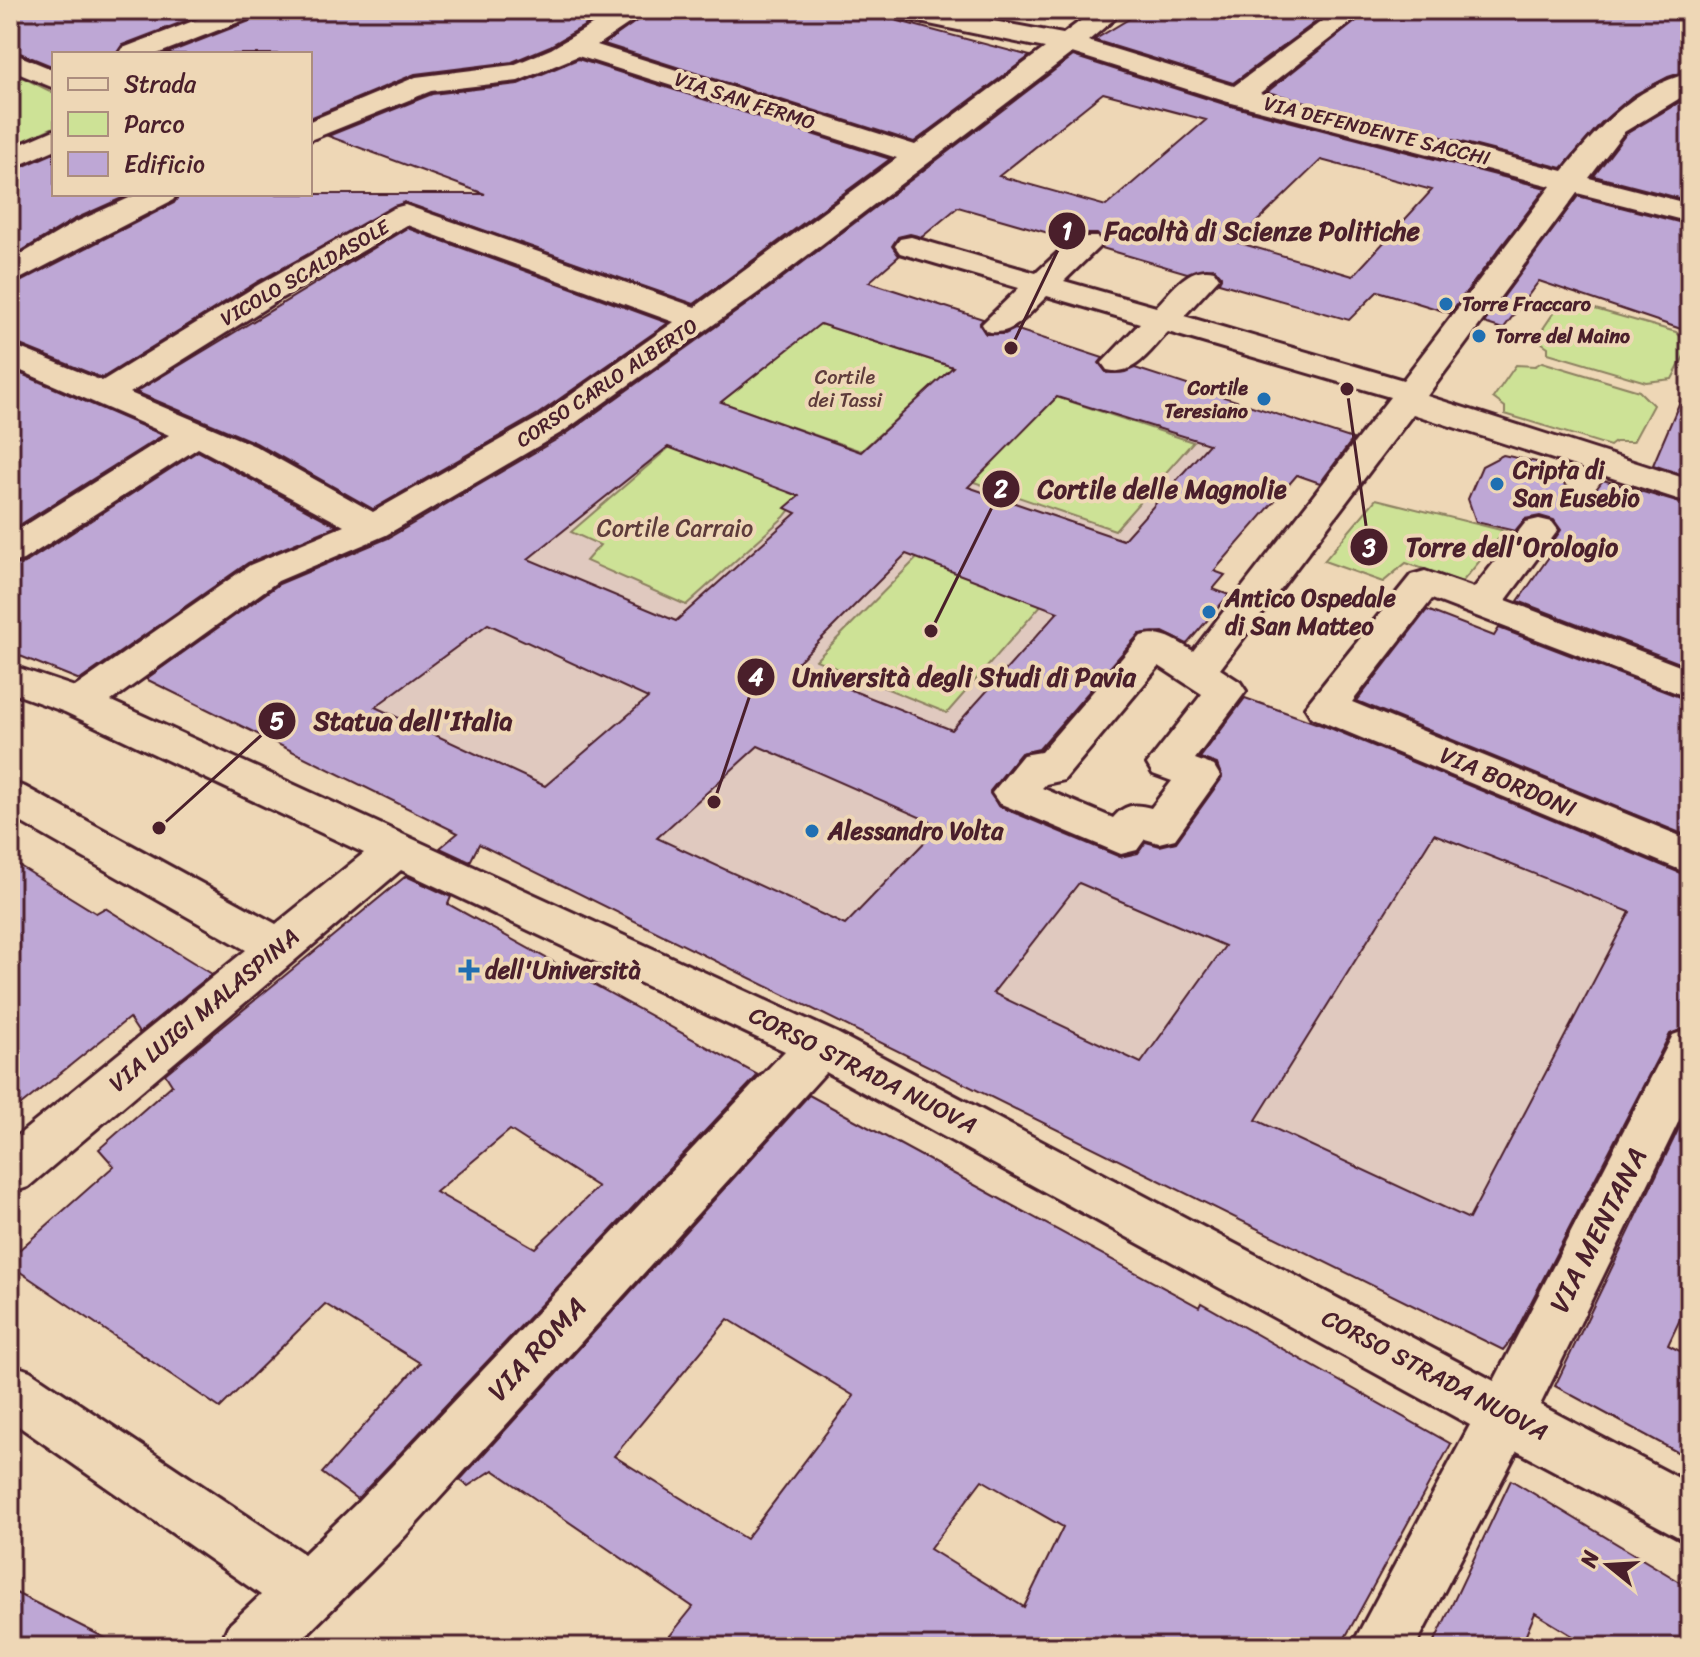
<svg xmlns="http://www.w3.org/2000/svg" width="1700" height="1657" font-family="Sriracha,sans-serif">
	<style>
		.built { fill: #e0c9bf }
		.green { fill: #cde296; stroke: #8c8060; stroke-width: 2 }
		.building { fill: #bea7d5; stroke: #4a1f2b; stroke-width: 2; fill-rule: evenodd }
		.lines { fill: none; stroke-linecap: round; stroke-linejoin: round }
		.minor-casing { stroke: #4a1f2b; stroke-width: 6 }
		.minor { fill: #eed7b6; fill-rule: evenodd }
		.poi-dot { fill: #1f6fb2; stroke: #eed7b6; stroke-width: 3 }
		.labels { text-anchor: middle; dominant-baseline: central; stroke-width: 8; stroke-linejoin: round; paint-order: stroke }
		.far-street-label { font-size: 20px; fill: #4a1f2b; stroke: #eed7b6 }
		.far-poi-label { font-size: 20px; font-weight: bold; fill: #4a1f2b; stroke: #eed7b6; text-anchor: start }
		.far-park-label { font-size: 20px; fill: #5e3c3b; stroke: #eed7b6 }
		.poi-label { font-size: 24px; font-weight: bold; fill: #4a1f2b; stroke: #eed7b6; text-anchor: start }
		.park-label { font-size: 24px; fill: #5e3c3b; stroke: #eed7b6 }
		.street-label { font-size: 24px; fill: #4a1f2b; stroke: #eed7b6 }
		.near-street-label { font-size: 28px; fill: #4a1f2b; stroke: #eed7b6 }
		.leader { fill: none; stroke: #4a1f2b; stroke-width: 3 }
		.callout-dot { fill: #4a1f2b; stroke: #eed7b6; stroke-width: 3 }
		.mark-label { font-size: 24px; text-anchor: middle; font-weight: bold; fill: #fff }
		.callout-label { font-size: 26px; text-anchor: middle; font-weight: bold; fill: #4a1f2b; stroke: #eed7b6; stroke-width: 8; stroke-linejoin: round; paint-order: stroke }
	</style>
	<rect width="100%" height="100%" fill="#eed7b6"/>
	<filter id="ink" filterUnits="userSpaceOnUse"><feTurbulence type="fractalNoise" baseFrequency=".0125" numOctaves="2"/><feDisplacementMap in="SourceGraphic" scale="16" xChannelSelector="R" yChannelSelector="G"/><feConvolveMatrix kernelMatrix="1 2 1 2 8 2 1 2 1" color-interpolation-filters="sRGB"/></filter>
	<g filter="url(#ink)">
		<path class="built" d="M869,282L1357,440L1321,483L1296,475L1215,571L1213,589L1229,595L1190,640L1176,635L1014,792L1121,838L1198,777L1168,764L1226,691L1690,867V993L1518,1357L146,679L238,612L264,624L398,526L439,542Z"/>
		<g class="green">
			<path d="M10,71L54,93V127L10,147Z"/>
			<path d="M1581,305L1676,332L1690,345L1672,379L1646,382L1548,353V347L1536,339L1557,308Z"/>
			<path d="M820,324L953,367L861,451L721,402Z"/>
			<path d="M1542,362L1639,391L1653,405L1633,442H1615L1610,446L1505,414V407L1493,398L1516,365L1535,366Z"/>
			<path d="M1057,397L1193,442L1115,530L971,481Z"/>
			<path d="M671,446L803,493L784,517L686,605L586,561L600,545L571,532Z"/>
			<path d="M1376,499L1505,531L1462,582L1406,563L1383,582L1324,561Z"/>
			<path d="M920,555L1043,603L947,713L816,660Z"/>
		</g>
		<g class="building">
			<path d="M10,10H214L122,45L116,54H54V67L10,49Z"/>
			<path d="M261,10H611L550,46L512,62L415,74L310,118V54H165L255,19Z"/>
			<path d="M652,10H857L1030,56L914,142L604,44Z"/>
			<path d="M1144,10H1332L1233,83L1094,40Z"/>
			<path d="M1370,10H1690V70L1668,77L1632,96L1601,123L1562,168L1267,92Z"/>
			<path d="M1073,56L1227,105L1546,188L1450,313L1378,291L1349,320L1219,283L1221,276L1214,268L1187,273L1102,248L1104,242L1097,234H1075L1069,239L958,207L922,237L910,234L898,237L892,246L899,256L869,282L983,319L979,324L986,334H1005L1015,329L1103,358L1099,363L1107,373L1135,368L1353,439L1320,483L1297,475L1214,571L1225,575L1213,589L1229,595L1187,644L1163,632L1139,634L1039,749L1021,753L990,791L998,806L1120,857L1138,853L1146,842L1160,846L1176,842L1222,778L1217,764L1200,758L1245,698L1330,728L1690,877V1026L1670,1034L1512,1339L1503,1350L479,844L470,862L440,848L458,833L146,679L279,584L388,538L566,434L764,292ZM1103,93L1206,120L1106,206L999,176ZM1321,160L1432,190L1353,276L1236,242ZM820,324L953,367L861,452L721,402ZM1057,397L1209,444L1123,540L968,487ZM668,447L799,496L785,508L796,513L676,621L528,559ZM906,554L1058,612L952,730L793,667ZM488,624L648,698L545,786L375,707ZM758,746L940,826L845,925L657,838ZM1434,834L1630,912L1469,1219L1256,1120ZM1079,883L1225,946L1141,1063L993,993Z"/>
			<path d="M578,59L890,159L694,304L404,202L257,282L102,378L10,341V287L174,203L180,194H485L328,136L432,94L518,84Z"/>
			<path d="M1690,96V201L1594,176L1626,134Z"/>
			<path d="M54,153V194H131L73,220L10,258V172Z"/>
			<path d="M1578,196L1690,225V332L1539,281L1503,329L1484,323Z"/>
			<path d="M407,228L668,323L538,414L373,509L256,443L136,392Z"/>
			<path d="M10,369L163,435L10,531Z"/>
			<path d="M1690,378V477L1653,465Z"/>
			<path d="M198,451L337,526L248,563L80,680L10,652V566L25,563Z"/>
			<path d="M1503,455L1541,463L1586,503L1603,480L1690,506V667L1518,601L1560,541L1554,540L1561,530L1554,520L1540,516L1525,519L1515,531L1476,522L1468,499L1482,466Z"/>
			<path d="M1427,610L1494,636L1499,628L1690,701V837L1357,701Z"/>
			<path d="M10,860L96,913L105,908L212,974L139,1033L129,1018L10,1114Z"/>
			<path d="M406,876L451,897L448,904L758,1075L357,1499L322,1473L420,1363L325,1304L220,1408L10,1265V1258L114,1166L99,1149L172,1085L165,1074ZM510,1130L598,1187L535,1248L436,1192Z"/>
			<path d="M809,1095L1199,1307L1201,1303L1451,1444L1340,1647H661L693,1607L493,1470L468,1486L460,1480ZM728,1319L854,1396L746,1539L614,1456ZM982,1480L1063,1527L1024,1607L930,1549Z"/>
			<path d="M1690,1105V1298L1668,1345L1690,1356V1459L1555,1386Z"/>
			<path d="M1511,1480L1690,1588V1647H1591L1535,1613L1521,1647H1432Z"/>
			<path d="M10,1590L123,1647H10Z"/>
		</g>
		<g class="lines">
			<g class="minor-casing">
				<g id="minor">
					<path d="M222,10H258L254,16L157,54H119L123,48Z"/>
					<path d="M617,10H649L597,45L915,145L1045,48L900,18L887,10H934L1063,34L1095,10H1125L1088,41L1234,86L1337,10H1367L1260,93L1563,171C1598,128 1633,87 1690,73V92L1624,132L1589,178L1690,204V222L1577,193L1427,396L1690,480V503L1413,414L1220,669L1240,682L1246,691L1195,759L1214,766L1220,776L1175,839L1159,843L1145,839L1137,850L1121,854L999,803L992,793L1023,755L1041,752L1141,636C1163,630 1175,640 1193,651L1390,397L1168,332C1150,350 1135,377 1107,370L1102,363L1140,323L1047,296C1029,313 1013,338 986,331L982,324L1019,288L900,253L895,246L900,239L911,237L1036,273L1075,237H1097L1102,244L1064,281L1156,307C1173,290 1188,265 1214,271L1219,278L1184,316L1403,380L1551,186L1228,102L1072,53L762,290L564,431L386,535L278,581L111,701L837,1033L1494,1381L1673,1035L1690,1029V1098L1540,1405L1690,1484V1543L1517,1451L1415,1647H1351L1470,1425L826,1072L398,1544L294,1647H219L228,1626L261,1595L10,1420V1364L30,1371L304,1554L356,1504L785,1051L401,870L28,1187L10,1193V1142L246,950L10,816V782L25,787L276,924L364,853L65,712L10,692V665L75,687L250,565L344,526L198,448L23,560L10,563V535L169,435L10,366V344L102,381L258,285L394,208L405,205L695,307L897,158L578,56L518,81L431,91L310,140V121L416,77L513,65L551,49ZM407,225L674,322L540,417L373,512L255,446L130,393L280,299ZM1159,666L1202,694L1147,764L1153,774L1172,781L1151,808C1134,803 1124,805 1113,818L1042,788L1046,784L1064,780Z"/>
					<path d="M10,52L54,70V88L10,70Z"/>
					<path d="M54,130V150L10,169V149Z"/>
					<path d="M138,194H177L173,200L10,284V261L74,223Z"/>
					<path d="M1539,519L1552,522L1558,530L1506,600L1690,670V698L1432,599L1352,702L1690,840V874L1311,717L1305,707L1411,575L1425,571L1474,588L1526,522Z"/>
				</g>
			</g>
			<use href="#minor" class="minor"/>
		</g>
	</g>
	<g class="poi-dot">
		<circle cx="1446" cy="304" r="8"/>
		<circle cx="1479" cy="336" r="8"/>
		<circle cx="1264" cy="399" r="8"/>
		<circle cx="1497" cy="484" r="8"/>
		<circle cx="1209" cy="612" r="8"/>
		<circle cx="812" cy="831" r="8"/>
		<path d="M465 958h8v8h8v8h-8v8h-8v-8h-8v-8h8z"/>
	</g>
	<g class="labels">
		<g class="far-street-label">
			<text transform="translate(745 101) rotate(18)">VIA SAN FERMO</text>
			<text transform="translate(1377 131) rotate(14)">VIA DEFENDENTE SACCHI</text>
			<text transform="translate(305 273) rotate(-30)">VICOLO SCALDASOLE</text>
			<text transform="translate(607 383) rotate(-34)">CORSO CARLO ALBERTO</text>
		</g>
		<g class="far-poi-label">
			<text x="1462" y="304">Torre Fraccaro</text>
			<text x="1495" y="336">Torre del Maino</text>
			<text x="1248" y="388" text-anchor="end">Cortile<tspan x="1248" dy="23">Teresiano</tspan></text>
		</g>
		<g class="far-park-label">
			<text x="845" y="377">Cortile<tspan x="845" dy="23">dei Tassi</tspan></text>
		</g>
		<g class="poi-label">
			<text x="1513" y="470">Cripta di<tspan x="1513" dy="28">San Eusebio</tspan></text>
			<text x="1225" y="598">Antico Ospedale<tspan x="1225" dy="28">di San Matteo</tspan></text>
			<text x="828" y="831">Alessandro Volta</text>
			<text x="485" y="970">dell'Università</text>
		</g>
		<g class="park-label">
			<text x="675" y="528">Cortile Carraio</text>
		</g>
		<g class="street-label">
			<text transform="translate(1508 782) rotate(23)">VIA BORDONI</text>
			<text transform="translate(204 1010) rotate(-40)">VIA LUIGI MALASPINA</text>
			<text transform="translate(863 1070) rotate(27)">CORSO STRADA NUOVA</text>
			<text transform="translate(1435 1375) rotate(28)">CORSO STRADA NUOVA</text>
		</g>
		<g class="near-street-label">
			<text transform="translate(1598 1230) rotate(-63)">VIA MENTANA</text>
			<text transform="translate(537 1349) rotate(-47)">VIA ROMA</text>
		</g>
	</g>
	<path class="leader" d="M1011 348L1067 231M931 631L1001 489M1347 389L1369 547M714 802L756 677M159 828L277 721"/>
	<g class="callout-dot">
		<circle cx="1011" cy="348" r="8"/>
		<circle cx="931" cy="631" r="8"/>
		<circle cx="1347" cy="389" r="8"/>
		<circle cx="714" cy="802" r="8"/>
		<circle cx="159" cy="828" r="8"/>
		<circle cx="1067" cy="231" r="20"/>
		<circle cx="1001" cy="489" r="20"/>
		<circle cx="1369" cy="547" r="20"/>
		<circle cx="756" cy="677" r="20"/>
		<circle cx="277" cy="721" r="20"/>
	</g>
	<g class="mark-label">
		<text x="1067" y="239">1</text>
		<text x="1001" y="497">2</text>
		<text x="1369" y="556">3</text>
		<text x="756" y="685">4</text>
		<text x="277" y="729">5</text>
	</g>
	<g class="callout-label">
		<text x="1262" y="240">Facoltà di Scienze Politiche</text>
		<text x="1162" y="498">Cortile delle Magnolie</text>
		<text x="1512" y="556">Torre dell'Orologio</text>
		<text x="964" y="686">Università degli Studi di Pavia</text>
		<text x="413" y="730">Statua dell'Italia</text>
	</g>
	<rect width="1700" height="1657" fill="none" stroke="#eed7b6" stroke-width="40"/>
	<rect x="20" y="20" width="1660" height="1617" fill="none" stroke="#4a1f2b" stroke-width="3" filter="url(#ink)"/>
	<rect x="52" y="52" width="260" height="144" fill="#eed7b6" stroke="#ac8d7e" stroke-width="2"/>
	<rect x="68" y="78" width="40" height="12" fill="#eed7b6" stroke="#ac8d7e" stroke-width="2"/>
	<text x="124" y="92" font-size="24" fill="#4a1f2b">Strada</text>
	<rect x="68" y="112" width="40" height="24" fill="#cde296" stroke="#ac8d7e" stroke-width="2"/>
	<text x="124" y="132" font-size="24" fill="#4a1f2b">Parco</text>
	<rect x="68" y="152" width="40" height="24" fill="#bea7d5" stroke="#ac8d7e" stroke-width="2"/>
	<text x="124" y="172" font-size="24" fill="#4a1f2b">Edificio</text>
	<g transform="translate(1608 1565) rotate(288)" stroke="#eed7b6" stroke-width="6" paint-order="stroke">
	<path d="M0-6L14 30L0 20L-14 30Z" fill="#4a1f2b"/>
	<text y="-12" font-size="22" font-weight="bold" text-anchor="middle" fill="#4a1f2b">N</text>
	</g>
</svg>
